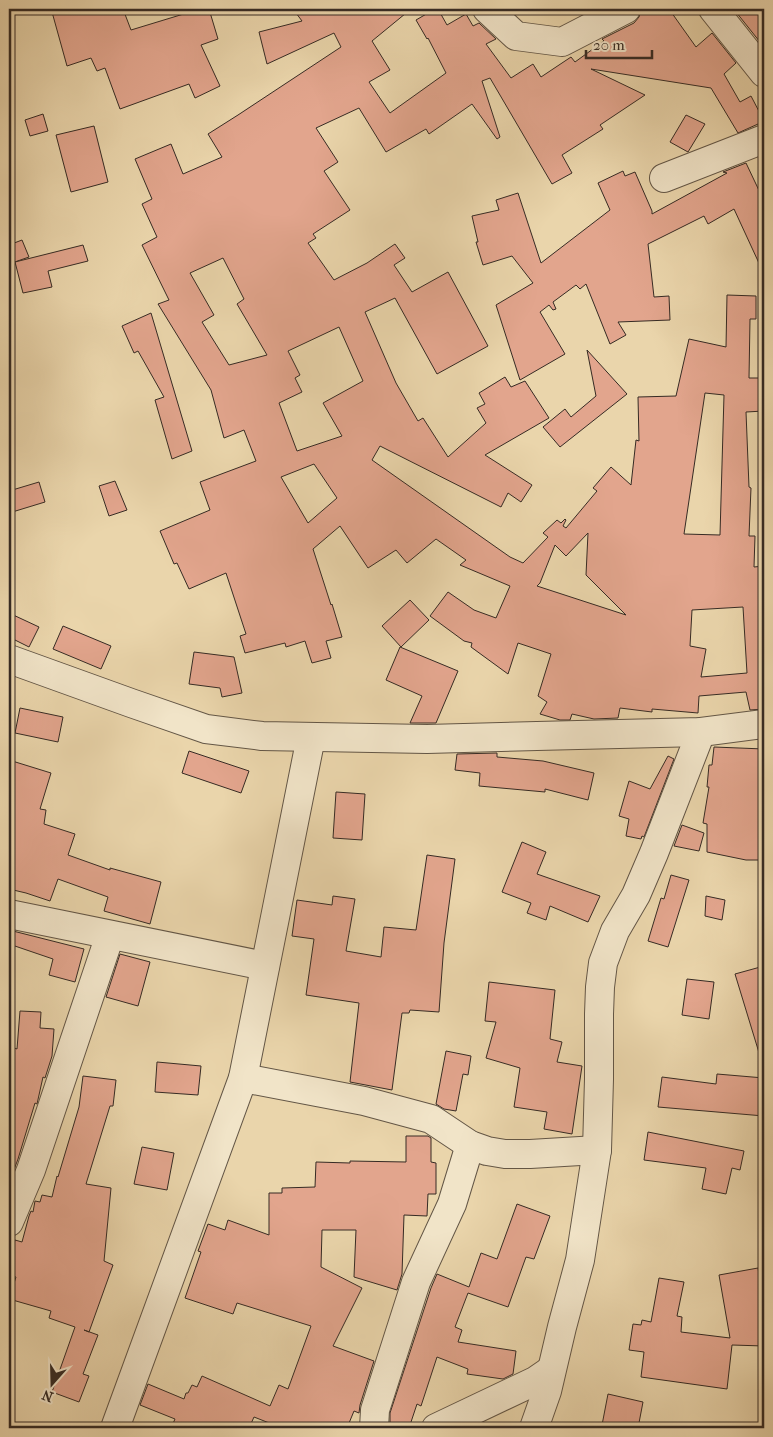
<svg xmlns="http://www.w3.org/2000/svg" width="773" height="1437" font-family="'IM FELL French Canon',serif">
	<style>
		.building { fill: #e2a58d; stroke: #362b24; fill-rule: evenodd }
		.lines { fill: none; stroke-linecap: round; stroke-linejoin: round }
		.minor-casing { stroke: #635646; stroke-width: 30 }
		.minor { stroke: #f1e4c8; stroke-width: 28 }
	</style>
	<rect width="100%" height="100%" fill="#ead5ab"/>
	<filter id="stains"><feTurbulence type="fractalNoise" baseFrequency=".004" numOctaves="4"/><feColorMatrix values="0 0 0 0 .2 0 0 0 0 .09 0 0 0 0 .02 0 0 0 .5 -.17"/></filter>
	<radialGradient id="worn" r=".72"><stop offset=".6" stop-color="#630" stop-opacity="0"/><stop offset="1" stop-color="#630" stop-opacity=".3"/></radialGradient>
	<g class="building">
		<path d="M65,9H123L131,30L200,9H209L218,39L201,45L220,86L195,98L189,84L120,109L105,68L97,71L91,58L67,66L52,12Z"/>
		<path d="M293,9H411L372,41L390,70L369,82L390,113L446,73L428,38L427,39L416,20L435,9H438L447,25L466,14L473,26L479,23L496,39L486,44L511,78L533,64L541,77L571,57L575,62L604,41L602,39L634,23L639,17L641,9H669L696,47L712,33L736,63L724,74L740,102L751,96L764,121V124H758L738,133L711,88L591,69L645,95L600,125L603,129L562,155L572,173L552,184L490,78L482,81L500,137L497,139L472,104L429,134L426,129L386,152L359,108L316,128L338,162L324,171L350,210L313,234L316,238L308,243L334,280L367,263L395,244L405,258L394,265L412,292L448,272L488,346L437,374L395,298L365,312L396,383L418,421L423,418L448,457L486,423L477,408L485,404L479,393L505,377L511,387L525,381L549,418L485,455L532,485L521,502L508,493L501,507L380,446L372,460L510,557L523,563L548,537L543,533L557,520L561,523L565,519L566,520L563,526L566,528L597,491L593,488L611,467L631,485L636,440L639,441L638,397L676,396L689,339L726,347L727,295L756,296V319H750L749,378H764V411L746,412L749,487L751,488L749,536H755L754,567L764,566V709L750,710L746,692L699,696L698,713L652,709V712L620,708L618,718L594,719L572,714L570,720H560L540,714L547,702L538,696L551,654L518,643L508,674L471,647L472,643L464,641L430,616L448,592L474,610L496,618L510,586L460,565L466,560L436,539L407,563L396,550L368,568L340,526L313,549L331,605L332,604L342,637L326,641L331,658L312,663L305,641L286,647L285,643L245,653L240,636L246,634L226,573L189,589L177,563L174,564L160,531L210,510L200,482L256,461L244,430L224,438L211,390L158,304L169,300L142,245L157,237L142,204L152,199L135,159L171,144L183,174L222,157L208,134L238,115L341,47L334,33L267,64L259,32L302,21ZM223,258L244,299L237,304L267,355L229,365L202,322L214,315L190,273ZM339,327L363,381L323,403L342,436L297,451L279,403L302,392L295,378L300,375L288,351ZM705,393L724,395L720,535L684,534ZM314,464L337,498L308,523L281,477ZM588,533L586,575L626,615L537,586L540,583L555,545L566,556ZM743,607L747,673L701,677L706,649L690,646L692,610Z"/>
		<path d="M740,9H752L764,21V38L760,42L736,12Z"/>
		<path d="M43,114L48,131L30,136L25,120Z"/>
		<path d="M686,115L705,124L688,152L670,142Z"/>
		<path d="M94,126L108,182L71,192L56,135Z"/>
		<path d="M746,163L764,201V274L734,209L708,224L704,216L648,244L654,297L669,296L670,320L618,322L626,335L610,344L586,284L580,289L576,285L553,302L556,309L553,310L549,305L540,312L565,354L520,380L496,305L533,283L512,256L483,265L476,242H478L472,216L499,210L496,200L518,193L541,263L610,210L598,183L623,171L625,176L635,172L652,211V214L727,173L723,172Z"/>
		<path d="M22,240L29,257L9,264V245Z"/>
		<path d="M83,245L88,261L48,271L52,287L23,293L15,262Z"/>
		<path d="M151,313L192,451L172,459L155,400L164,397L138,351L134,353L122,326Z"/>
		<path d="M587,350L627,394L560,447L543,427L565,409L571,417L596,396Z"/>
		<path d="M115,481L127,510L109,516L99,486Z"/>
		<path d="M39,482L45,502L9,513V491Z"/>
		<path d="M410,600L429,620L401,647L382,626Z"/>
		<path d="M9,613L39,627L29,647L9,637Z"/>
		<path d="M63,626L111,646L101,669L53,649Z"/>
		<path d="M400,647L458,671L436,723H410L422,696L386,680Z"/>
		<path d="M194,652L234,657L242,693L222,697L220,688L189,684Z"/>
		<path d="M20,708L63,717L58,742L15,733Z"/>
		<path d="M714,747L764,749V860H746L707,852V824L703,823L709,787H707L709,765H712Z"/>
		<path d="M189,751L249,771L241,793L182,773Z"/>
		<path d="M497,753V757L543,761L594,773L588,800L545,789V792L479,786L480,773L455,770L457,754Z"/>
		<path d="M668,756L674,759L644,837L642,836L641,839L626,836L629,819L619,816L629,781L650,789Z"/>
		<path d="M9,760L51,773L40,809L46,810L44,824L75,834L68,855L110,870V868L161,882L150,924L104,911L108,897L58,879L50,901L26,893L9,889Z"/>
		<path d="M336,792L365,794L362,840L333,838Z"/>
		<path d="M682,825L704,833L699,851L674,846Z"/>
		<path d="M522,842L546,852L537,874L600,896L588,922L550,906L546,920L527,913L531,903L502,892Z"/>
		<path d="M427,855L455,859L444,943L439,1012L410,1010L409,1013H402L392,1090L350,1082L359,1003L306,995L314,939L292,936L297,900L332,905L333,896L355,899L346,951L381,957L384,927L416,930Z"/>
		<path d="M671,875L689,880L668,947L648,941L661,898L664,899Z"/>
		<path d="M706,896L725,900L722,920L705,916Z"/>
		<path d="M9,930L84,949L75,982L49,975L53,959L9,944Z"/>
		<path d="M120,954L150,962L138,1006L106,997Z"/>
		<path d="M764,966V1055L760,1056L735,974Z"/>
		<path d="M687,979L714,982L709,1019L682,1015Z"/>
		<path d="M489,982L555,990L550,1039L562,1042L557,1062L582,1066L572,1134L544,1129L547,1112L514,1107L520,1068L486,1058L496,1022L485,1021Z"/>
		<path d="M20,1011L41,1012L40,1028L54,1029L52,1056L45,1078L43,1077L37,1104L35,1103L18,1159L12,1175L9,1174V1046L17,1049Z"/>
		<path d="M446,1051L471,1056L468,1075L463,1074L456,1111L444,1109L436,1104Z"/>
		<path d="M157,1062L201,1066L198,1095L155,1092Z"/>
		<path d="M717,1074L764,1078V1116L658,1107L662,1077L716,1084Z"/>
		<path d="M83,1076L116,1080L113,1106H110L86,1184L111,1188L104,1261L113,1265L89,1332L84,1330L98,1335L83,1374L89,1376L79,1402L52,1392L75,1327L49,1318L51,1311L9,1299L16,1277L9,1275V1264L15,1240L22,1242L29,1216L31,1211L33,1212L35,1201L40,1202L42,1195L52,1197L57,1176L58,1177L79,1107Z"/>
		<path d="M648,1132L744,1151L740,1170L732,1168L726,1194L702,1189L706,1168L644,1160Z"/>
		<path d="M406,1136H428L431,1138V1162L436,1163V1194H428L427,1216L404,1215L402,1274L397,1290L354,1277L356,1230H322L321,1267L362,1288L333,1346L374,1361L360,1405L359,1413L354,1411L347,1428H282L254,1417L249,1428H171L175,1419L140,1405L148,1384L184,1399L186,1393H188L192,1385L197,1387L202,1376L270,1406L279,1385L288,1389L311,1326L237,1303L233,1314L185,1298L201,1252L198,1251L208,1224L225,1230L228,1220L269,1235V1193H282V1188L315,1187L316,1162L350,1163V1161L406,1162Z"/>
		<path d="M142,1147L174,1153L167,1190L134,1184Z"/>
		<path d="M517,1204L550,1216L534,1259L526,1257L508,1307L468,1293L455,1327L462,1330L458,1342L516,1351L513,1374L503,1379L467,1374L468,1369L437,1357L421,1406L417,1404L409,1428H402L390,1424V1413L431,1288L437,1274L469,1287L481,1253L497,1259Z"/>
		<path d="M758,1268L764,1304V1346L732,1345L727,1389L641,1377L644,1352L629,1350L633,1324L641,1325L642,1320L651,1322L659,1278L684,1282L677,1316L682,1317L681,1332L730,1338L719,1275Z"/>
		<path d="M608,1394L643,1402L638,1428H620L602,1425Z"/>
	</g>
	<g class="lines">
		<g class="minor-casing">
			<g id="minor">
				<path d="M487,9L516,36L562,42L626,9"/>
				<path d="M713,9L764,73"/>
				<path d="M664,178L764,139"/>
				<path d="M9,659L131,703L206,729L262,736L427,739L537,736L701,732L764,724"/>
				<path d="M9,914L265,966"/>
				<path d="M243,1078L364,1101L431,1119L470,1145L487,1151L505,1154H530L597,1150"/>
				<path d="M9,1222L31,1170L110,935"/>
				<path d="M115,1428L243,1078L311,737"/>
				<path d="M374,1428L375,1410L416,1282L452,1204L470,1145"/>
				<path d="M436,1428L535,1381L551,1370"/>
				<path d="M534,1428L547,1391L562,1327L580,1260L597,1150L599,1079V1014L600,987L603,963L615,931L636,895L654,853L701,732"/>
			</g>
		</g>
		<use href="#minor" class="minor"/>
	</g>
	<rect width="773" height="1437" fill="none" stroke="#ead5ab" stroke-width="30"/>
	<rect x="10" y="10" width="753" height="1417" fill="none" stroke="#362b24" stroke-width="2.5"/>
	<rect x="15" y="15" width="743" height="1407" fill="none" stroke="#362b24"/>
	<g transform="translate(52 1384) rotate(200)" stroke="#f1e4c8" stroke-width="4" paint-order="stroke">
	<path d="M0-4L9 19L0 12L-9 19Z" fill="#362b24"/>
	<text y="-8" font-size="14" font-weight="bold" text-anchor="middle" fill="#362b24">N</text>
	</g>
	<path d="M586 50v8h66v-8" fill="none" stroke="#362b24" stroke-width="2.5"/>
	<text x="593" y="50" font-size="15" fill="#362b24" stroke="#f1e4c8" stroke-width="4" paint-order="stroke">20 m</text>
	<rect width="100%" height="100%" filter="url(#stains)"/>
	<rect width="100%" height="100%" fill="url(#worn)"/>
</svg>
